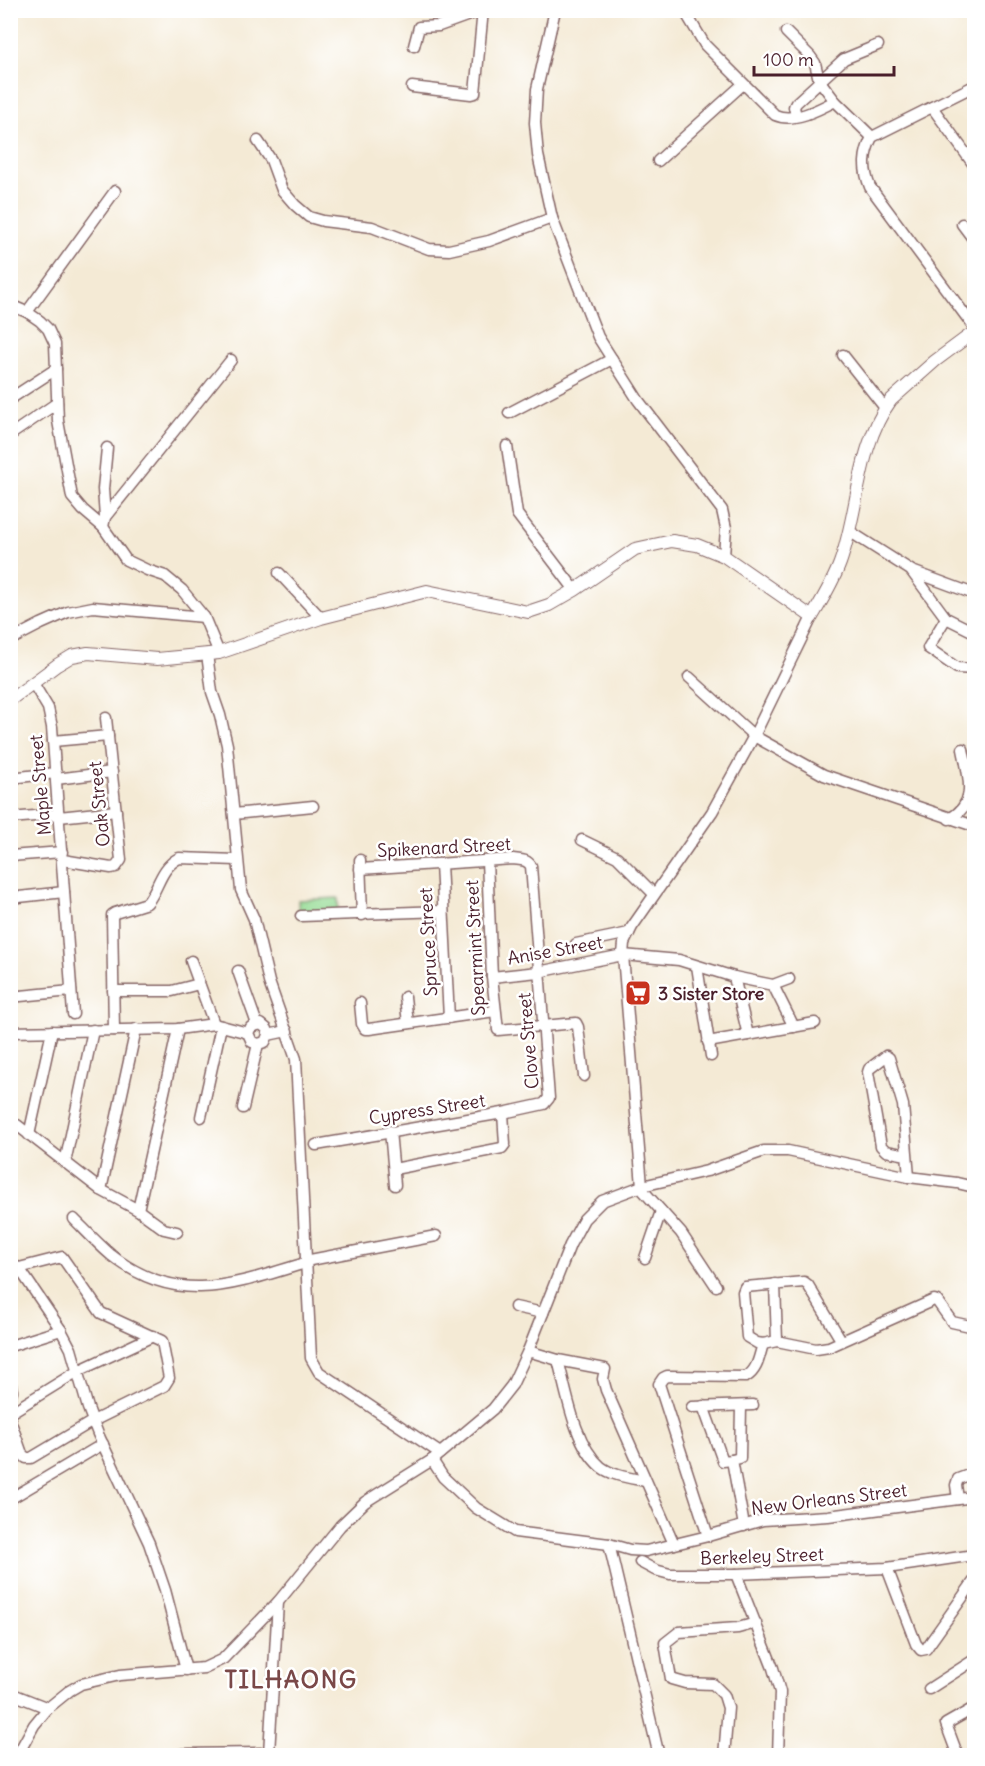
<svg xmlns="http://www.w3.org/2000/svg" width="985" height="1766" font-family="Delius,sans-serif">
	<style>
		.green { fill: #95db94; stroke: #707d60; stroke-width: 1.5 }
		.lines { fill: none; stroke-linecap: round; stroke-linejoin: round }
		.minor-casing { stroke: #866666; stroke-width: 13 }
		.tertiary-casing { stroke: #866666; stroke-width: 14 }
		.minor { stroke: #fff; stroke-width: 10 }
		.tertiary { stroke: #fff; stroke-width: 12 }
		.labels { text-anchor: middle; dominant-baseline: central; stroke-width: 5; stroke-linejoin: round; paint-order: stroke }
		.street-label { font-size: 18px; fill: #4a1f2b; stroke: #fff }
		.poi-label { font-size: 18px; font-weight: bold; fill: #4a1f2b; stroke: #fff; text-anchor: start }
		.district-label { font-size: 24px; font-weight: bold; letter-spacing: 1.5px; fill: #7a4848; stroke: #fff }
	</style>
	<rect width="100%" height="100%" fill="#fff"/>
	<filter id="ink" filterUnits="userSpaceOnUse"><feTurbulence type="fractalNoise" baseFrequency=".0167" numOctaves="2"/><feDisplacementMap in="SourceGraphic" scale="12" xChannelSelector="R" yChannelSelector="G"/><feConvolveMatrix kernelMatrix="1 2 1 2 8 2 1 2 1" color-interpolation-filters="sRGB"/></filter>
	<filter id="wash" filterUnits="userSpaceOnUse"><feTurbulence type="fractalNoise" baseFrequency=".008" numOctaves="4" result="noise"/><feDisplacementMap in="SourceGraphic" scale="24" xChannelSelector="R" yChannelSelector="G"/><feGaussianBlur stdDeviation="1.35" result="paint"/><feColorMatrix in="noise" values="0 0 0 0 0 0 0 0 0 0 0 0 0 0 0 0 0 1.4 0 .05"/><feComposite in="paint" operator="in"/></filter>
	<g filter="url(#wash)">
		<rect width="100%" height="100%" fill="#f4ead5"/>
		<path class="green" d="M338,898V916L299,918L298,900Z"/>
	</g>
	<g filter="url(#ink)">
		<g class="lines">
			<g class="minor-casing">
				<g id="minor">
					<path d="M555,10L537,89L535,123L538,155L552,218L598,337L638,400L722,510L726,528L724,556"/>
					<path d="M684,10L705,45L775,115C793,123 818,110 835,101"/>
					<path d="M786,32L810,56L815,63L819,80L835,101L872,137"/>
					<path d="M414,46L419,27L439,26L483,10"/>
					<path d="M974,86L872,137C863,155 863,169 870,187L974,327"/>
					<path d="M412,87L471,94L475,93L483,10"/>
					<path d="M932,107L974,165"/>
					<path d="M796,116L794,107L796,103L844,59L878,45"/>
					<path d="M258,141L271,160L282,190L295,205L309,217L323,221L372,227L429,249L449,250L489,241L552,218"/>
					<path d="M658,161L742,85"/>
					<path d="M962,224L974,240"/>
					<path d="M10,305L27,312L40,321L48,329L55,344L58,421L72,497L83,510L103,527L126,560L147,570L165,576L182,590L204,617L219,653"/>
					<path d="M27,312L115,191"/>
					<path d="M843,355L885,408"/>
					<path d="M10,399L56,369"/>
					<path d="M509,413L612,359"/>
					<path d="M10,435L57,403"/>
					<path d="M507,446L517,514L575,590"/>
					<path d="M105,517L103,489L107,448"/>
					<path d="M103,527L105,517L231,360"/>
					<path d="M849,531L912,571L974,594"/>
					<path d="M912,572L946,618L974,632"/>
					<path d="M279,573L321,618"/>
					<path d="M946,618L928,648L957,668L974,669"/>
					<path d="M10,640L41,624L68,612L93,607L204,617"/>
					<path d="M207,654L212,692L220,715L227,745L241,890L254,919L269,982L296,1059L311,1358L319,1372L440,1453"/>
					<path d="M689,677L754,736L824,775L974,826"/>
					<path d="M33,683L48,708L52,727L73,1014"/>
					<path d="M53,741L108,736"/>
					<path d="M10,778L56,773"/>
					<path d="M56,779L112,772"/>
					<path d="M234,814L313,806"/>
					<path d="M59,817L116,811"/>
					<path d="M10,818L59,814"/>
					<path d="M949,819C979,803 968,776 963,749"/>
					<path d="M582,840L617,857L654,894"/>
					<path d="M10,856L62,852"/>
					<path d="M63,860L111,868L116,867L121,860L106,718"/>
					<path d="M360,860L362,915"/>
					<path d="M487,861L492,977L498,1030L576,1023L578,1027L584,1076"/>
					<path d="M441,864L449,1018"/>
					<path d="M10,898L64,892"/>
					<path d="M301,916L443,911"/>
					<path d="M576,944L629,933"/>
					<path d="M191,961L214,1024"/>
					<path d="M697,966L711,1056"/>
					<path d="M238,971L257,1024"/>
					<path d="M492,977L538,972L623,955L679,960L734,977L773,985L789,979"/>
					<path d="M734,977L748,1035"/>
					<path d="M773,985L794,1027"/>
					<path d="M113,991H172L199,984"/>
					<path d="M10,997L71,991"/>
					<path d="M405,997L408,1023"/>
					<path d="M360,1003L362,1024L365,1029H369L495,1011"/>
					<path d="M114,1030L112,915L115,913L147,903C159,888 160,868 179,858L237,860"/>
					<path d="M10,1032L178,1029L214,1024L248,1033"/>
					<path d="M268,1035L267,1029L261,1024L251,1027L248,1033L252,1042L258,1044L265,1042L268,1035L287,1031"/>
					<path d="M708,1042L815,1023"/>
					<path d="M243,1108L258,1044"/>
					<path d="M201,1117L221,1026"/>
					<path d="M10,1124L17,1125L101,1190L138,1210L164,1229L177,1232"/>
					<path d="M390,1131L395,1185"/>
					<path d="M29,1135L52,1031"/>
					<path d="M316,1145L503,1113L544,1104L549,1098L531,866C527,859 520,860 513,859L360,869"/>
					<path d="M907,1155L886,1151L881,1146L868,1072L869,1069L886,1056L889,1058L903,1105L909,1177"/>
					<path d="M65,1163L93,1030"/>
					<path d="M394,1169L502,1148L505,1144L503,1113"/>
					<path d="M642,1186L623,955L624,943L632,927L712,812L754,736L812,617"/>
					<path d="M640,1187L681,1233L716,1286"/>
					<path d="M101,1190L136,1029"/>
					<path d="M138,1210L178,1029"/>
					<path d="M74,1219C86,1231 98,1244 111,1255C177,1307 233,1285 305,1263"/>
					<path d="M645,1258L661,1211"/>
					<path d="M305,1261L436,1236"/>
					<path d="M10,1264L19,1268L61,1330L71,1349L88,1408L98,1434L149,1543L165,1590L186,1670"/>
					<path d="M775,1284L777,1341"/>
					<path d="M515,1307L543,1313"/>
					<path d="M841,1340L808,1285L804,1282L745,1287L743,1292L747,1337L757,1343L763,1344L777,1341L816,1349L829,1347L934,1300L937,1301L952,1322L970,1326L974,1324"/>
					<path d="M10,1346L61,1330"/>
					<path d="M528,1351L558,1360L605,1369L603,1379L606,1390L674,1544"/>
					<path d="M558,1360C567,1393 574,1444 601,1467C613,1476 631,1478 645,1481"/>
					<path d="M10,1381L12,1391L10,1396"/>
					<path d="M703,1406L723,1461L732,1460"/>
					<path d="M741,1406L740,1458L732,1460L744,1526"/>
					<path d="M692,1407L753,1405"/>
					<path d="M10,1413L78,1371L153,1336"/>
					<path d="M10,1420L22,1454L26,1458H31L93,1421L164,1386L169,1378L162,1341L101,1313L62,1257L19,1268"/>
					<path d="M432,1460L443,1477L476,1508L515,1532L609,1544L630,1550L646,1551L708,1536L763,1520L828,1516L974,1497"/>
					<path d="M10,1499L103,1444"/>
					<path d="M958,1499L956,1485L958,1479L974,1473"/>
					<path d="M708,1536L659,1384L663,1378L667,1376L746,1377C758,1370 759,1356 763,1344"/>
					<path d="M609,1544L659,1756"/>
					<path d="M640,1562L655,1570L670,1574H736L887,1568L974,1555"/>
					<path d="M887,1568L916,1644L921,1650L926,1649L930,1643L974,1581"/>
					<path d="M736,1574L773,1668L780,1692L778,1756"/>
					<path d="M929,1689L974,1660"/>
					<path d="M10,1693L48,1708"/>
					<path d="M269,1753L278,1602"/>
					<path d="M17,1756L34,1725L48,1708L69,1691L81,1684L120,1675L204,1668L223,1659L278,1602L340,1526L365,1502L432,1460L493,1409L512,1385L528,1351L570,1245L584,1219L602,1201L642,1186L707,1171L764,1151H788L909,1177L957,1183L974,1187"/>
					<path d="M175,1756L182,1754L269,1753L271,1756"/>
					<path d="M724,1756L728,1708L724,1695L713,1684L685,1683L671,1679L665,1643L679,1632L738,1628L756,1623"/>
					<path d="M958,1756L946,1724L974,1708"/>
				</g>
			</g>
			<g class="tertiary-casing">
				<path id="tertiary" d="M10,700L57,665L72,656L88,653L157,659L219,653L321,618L427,591L528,612L549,605L575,590L635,549L672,541L697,545L724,556L812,617C822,600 833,582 840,563C859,511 857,446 891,400L935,361L974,332"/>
			</g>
			<use href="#minor" class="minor"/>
			<use href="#tertiary" class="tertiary"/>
		</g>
	</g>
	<defs>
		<g id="supermarket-square" transform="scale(1.35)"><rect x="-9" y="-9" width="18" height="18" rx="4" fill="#c8321e" stroke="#fff"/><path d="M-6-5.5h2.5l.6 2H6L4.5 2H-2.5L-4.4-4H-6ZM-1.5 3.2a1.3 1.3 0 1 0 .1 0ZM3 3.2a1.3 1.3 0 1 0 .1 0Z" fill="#fff"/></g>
	</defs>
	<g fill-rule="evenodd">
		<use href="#supermarket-square" x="638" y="993"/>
	</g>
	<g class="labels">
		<g class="street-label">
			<text transform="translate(40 785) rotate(-95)">Maple Street</text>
			<text transform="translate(99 804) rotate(-96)">Oak Street</text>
			<text transform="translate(444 847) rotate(-3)">Spikenard Street</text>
			<text transform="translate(428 942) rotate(-93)">Spruce Street</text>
			<text transform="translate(475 948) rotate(-93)">Spearmint Street</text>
			<text transform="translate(555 950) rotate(-10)">Anise Street</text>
			<text transform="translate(528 1041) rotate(-95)">Clove Street</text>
			<text transform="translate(427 1109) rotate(-9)">Cypress Street</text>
			<text transform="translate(829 1499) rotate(-7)">New Orleans Street</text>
			<text transform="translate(762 1556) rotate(-2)">Berkeley Street</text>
		</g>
		<g class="poi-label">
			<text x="658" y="993">3 Sister Store</text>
		</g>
		<g class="district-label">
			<text x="291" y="1679">TILHAONG</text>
		</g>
	</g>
	<rect width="985" height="1766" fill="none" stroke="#fff" stroke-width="36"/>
	<path d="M754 66v9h140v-9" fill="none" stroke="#4a1f2b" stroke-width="3"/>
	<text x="763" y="66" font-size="18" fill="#4a1f2b" stroke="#ffffff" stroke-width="4.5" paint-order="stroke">100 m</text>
</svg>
